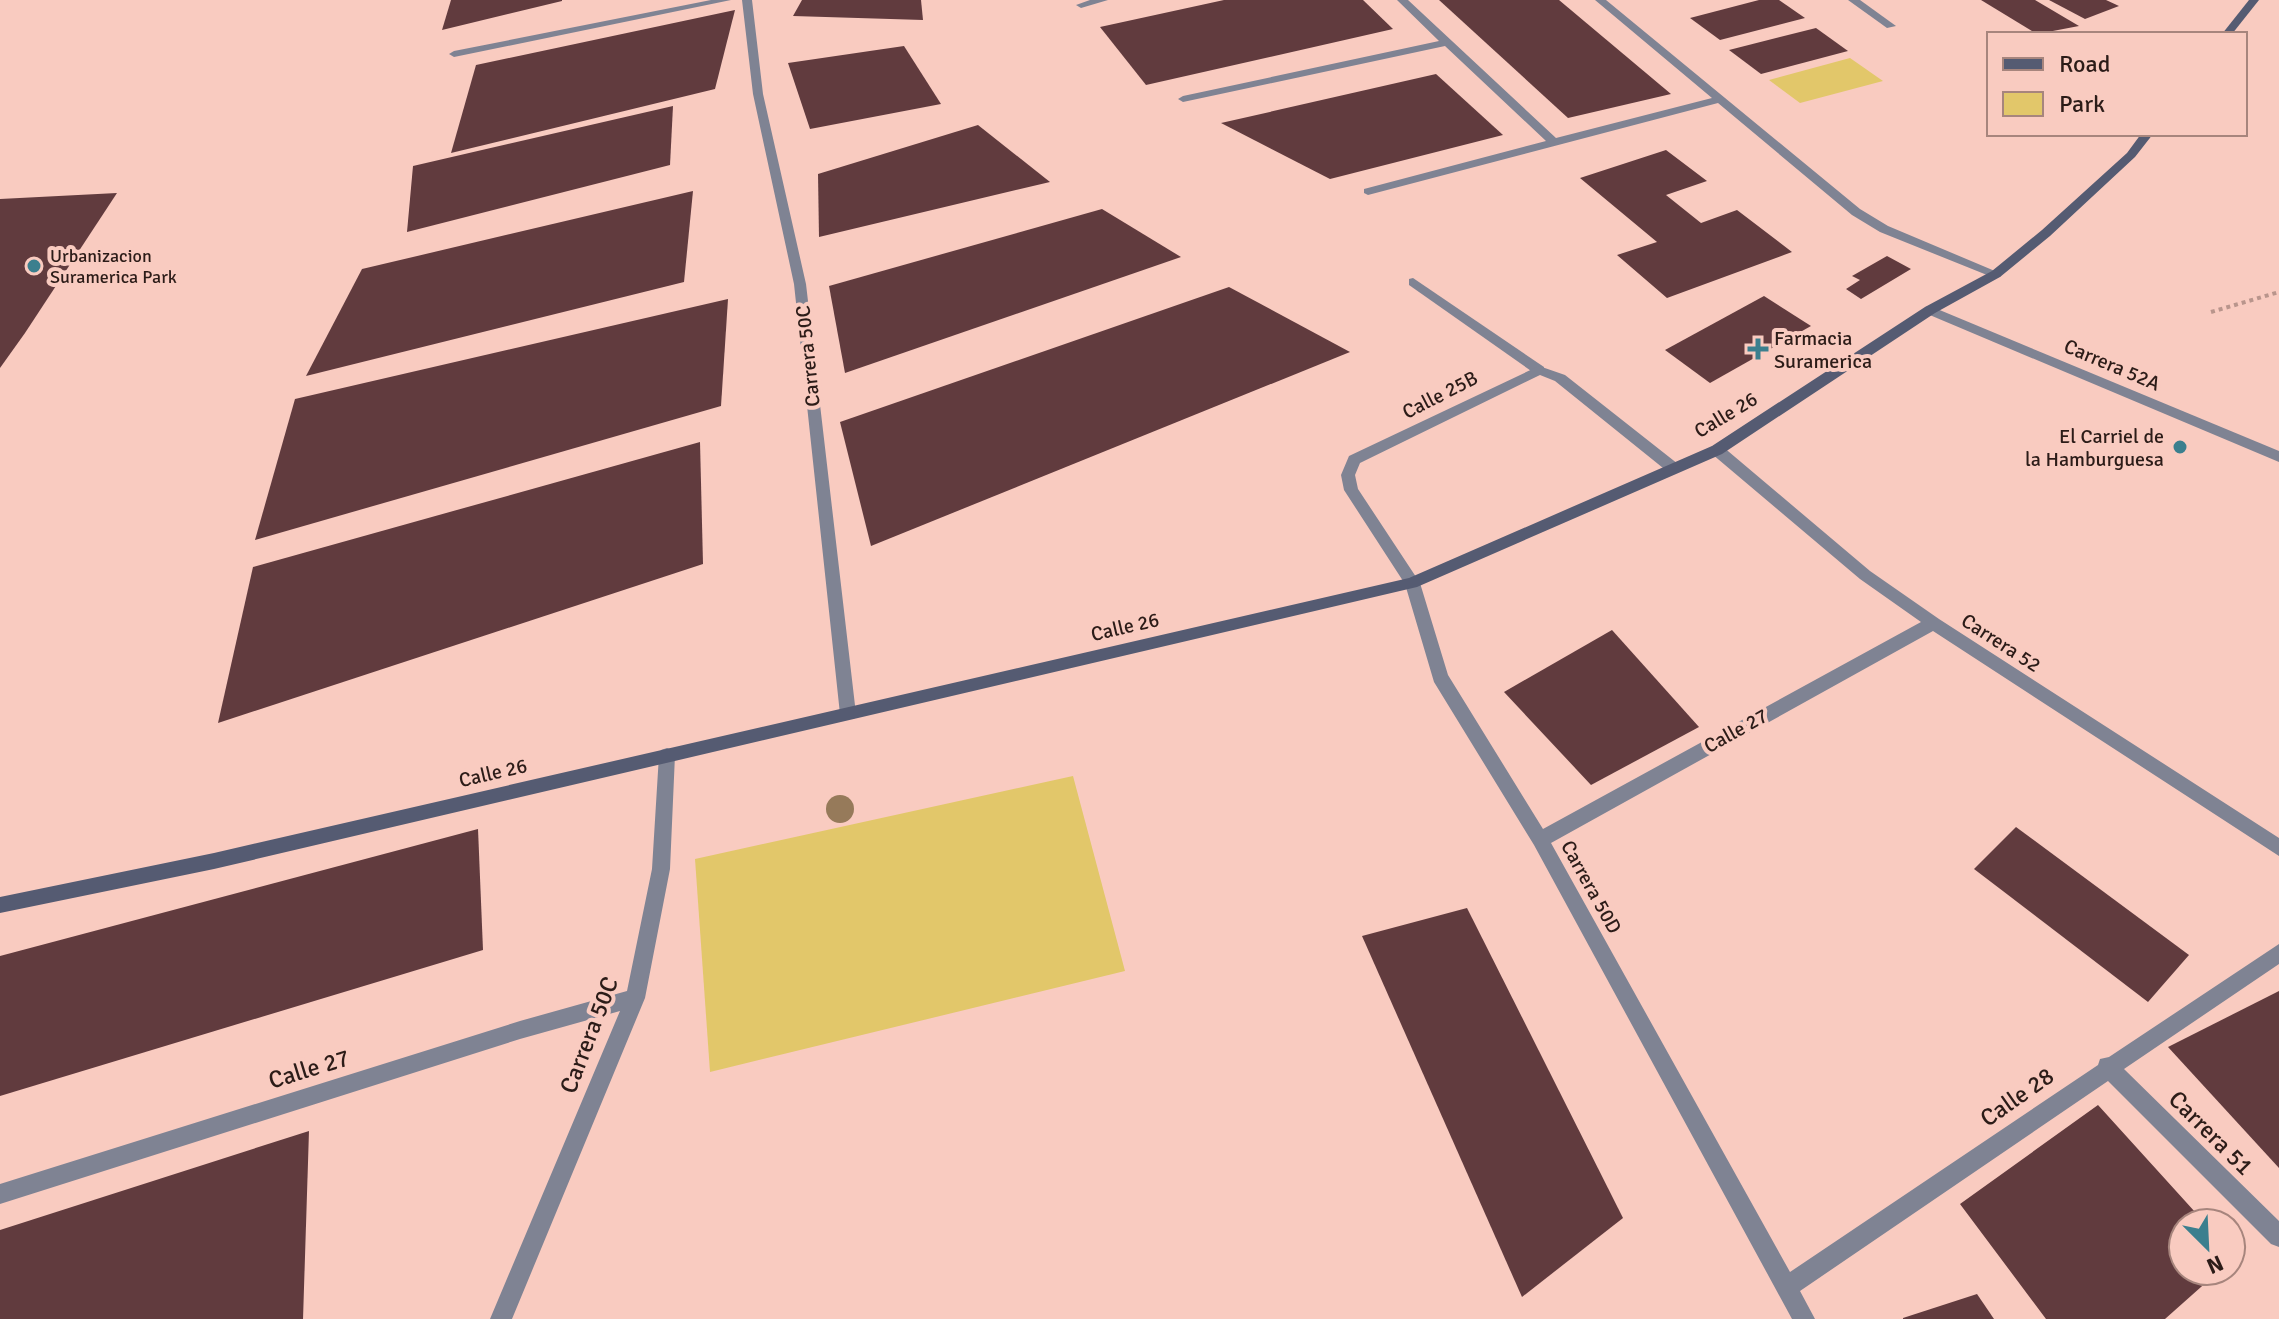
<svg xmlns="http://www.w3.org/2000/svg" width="2279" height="1319" font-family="Signika,sans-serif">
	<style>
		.green { fill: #e2c76a }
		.building { fill: #613b3e }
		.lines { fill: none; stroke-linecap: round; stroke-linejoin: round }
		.path { stroke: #b9958c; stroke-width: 4; stroke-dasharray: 4 4; stroke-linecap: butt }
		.lane { fill: #7f8393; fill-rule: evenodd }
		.street { fill: #7f8393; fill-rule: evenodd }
		.secondary { fill: #555b72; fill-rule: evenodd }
		.tree { fill: #967a5a }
		.poi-dot { fill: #3b7f8e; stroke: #f9cbc0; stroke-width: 3 }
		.labels { text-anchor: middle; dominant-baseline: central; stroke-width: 8; stroke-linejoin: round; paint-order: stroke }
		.far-poi-label { font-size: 18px; fill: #2c1c18; stroke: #f9cbc0; text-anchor: start }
		.poi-label { font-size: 20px; fill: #2c1c18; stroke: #f9cbc0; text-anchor: start }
		.street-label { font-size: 20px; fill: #2c1c18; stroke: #f9cbc0 }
		.near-street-label { font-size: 24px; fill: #2c1c18; stroke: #f9cbc0 }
	</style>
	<rect width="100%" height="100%" fill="#f9cbc0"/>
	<g class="green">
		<path d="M1850,58L1883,81L1800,103L1769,80Z"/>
		<path d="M1073,776L1125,971L710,1072L695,859Z"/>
	</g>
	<g class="building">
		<path d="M451,0H562V1L442,30Z"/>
		<path d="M802,0H921L923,20L793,16Z"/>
		<path d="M1224,0H1363L1393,29L1146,85L1100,27Z"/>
		<path d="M1439,0H1559L1671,94L1568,118Z"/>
		<path d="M1759,0H1779L1805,18L1720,40L1690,18Z"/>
		<path d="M1981,0H2035L2079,26L2037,34Z"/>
		<path d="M2049,0H2106L2119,6L2085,19Z"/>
		<path d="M735,10L715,89L451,153L476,65Z"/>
		<path d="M1816,28L1848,51L1761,74L1729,50Z"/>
		<path d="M904,46L941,104L810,129L788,63Z"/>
		<path d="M1436,74L1503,135L1330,179L1221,123Z"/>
		<path d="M673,106L670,165L407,232L413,166Z"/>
		<path d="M978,125L1050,182L819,237L818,174Z"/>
		<path d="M1666,150L1707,181L1666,195L1701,223L1737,210L1792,252L1667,298L1617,255L1657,242L1580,178Z"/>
		<path d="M693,191L684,282L306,376L362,269Z"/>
		<path d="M117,193L25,333L0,368V199Z"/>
		<path d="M1102,209L1181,257L845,373L829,286Z"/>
		<path d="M1887,256L1911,269L1861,299L1846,289L1860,280L1852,276Z"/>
		<path d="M1229,287L1350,352L871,546L840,422Z"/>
		<path d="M1764,296L1811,326L1710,383L1665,350Z"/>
		<path d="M728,299L721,406L255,540L295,399Z"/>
		<path d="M700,442L703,564L218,723L253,567Z"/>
		<path d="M1612,630L1699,727L1591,785L1504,692Z"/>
		<path d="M2016,827L2189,955L2148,1002L1974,869Z"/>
		<path d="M478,829L483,950L0,1096V956Z"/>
		<path d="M1467,908L1623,1218L1522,1297L1362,936Z"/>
		<path d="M2279,991V1168L2168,1047Z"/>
		<path d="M2098,1105L2205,1223H2183V1271H2219L2165,1319H2046L1960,1204Z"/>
		<path d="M309,1131L303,1319H0V1230Z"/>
		<path d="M1977,1294L1994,1319H1903V1318Z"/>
	</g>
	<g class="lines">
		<path class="path" d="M2211,312L2279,292"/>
		<g class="lane">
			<path d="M1848,0H1860L1896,26L1887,28Z"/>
			<path d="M1413,278L1544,367V373H1534L1409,285V279Z"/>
		</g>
		<g class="street">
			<path d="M711,0H731L454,57L449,54L454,51Z"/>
			<path d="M742,0H752L763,94L806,284L856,714L854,719H842L840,714L794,284L753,94Z"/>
			<path d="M1090,0H1108L1081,8L1076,5Z"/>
			<path d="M1397,0H1408L1556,138L1712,98L1595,0H1606L1860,209L1888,226L2002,274L2000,277H1992L1880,232L1852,215L1718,103L1368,195L1364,193V189L1546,141L1445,46L1183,102L1178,99L1183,96L1439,41Z"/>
			<path d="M1930,306L2279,451V462L1925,313V307Z"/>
			<path d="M1539,366L1565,375L1678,464L1680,468L1678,472H1668L1555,381L1540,375L1360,463L1355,475L1358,489L1420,583L1448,675L1543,829L1921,622L1860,579L1712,454L1710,450L1712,446H1722L1870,571L1939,619L2279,838V856L1933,631L1551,843L1790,1272L2098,1065L2100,1059L2109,1057L2279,944V964L2124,1069L2279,1221V1247L2271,1244L2108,1081L1800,1291L1815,1319H1792L1534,845L1434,682L1405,584L1344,490L1341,475L1349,456Z"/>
			<path d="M667,748L673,750L675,755L670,869L645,998L512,1319H490L620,1011L520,1039L0,1204V1184L520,1021L627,991L652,869L659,755L661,750Z"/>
		</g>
		<g class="secondary">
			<path d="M2249,0H2259L2232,34H2222Z"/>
			<path d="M2141,134H2153L2135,157L2050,236L2000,277L1935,313L1722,454L1417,587L214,869L0,913V897L214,853L1409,578L1712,446L1925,307L1992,271L2042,230L2127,153Z"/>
		</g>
	</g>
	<circle class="tree" cx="840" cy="809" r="14"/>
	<g class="poi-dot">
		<circle cx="34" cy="266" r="8"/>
		<path d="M1754 337h8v8h8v8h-8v8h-8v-8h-8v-8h8z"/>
		<circle cx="2180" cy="447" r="8"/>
	</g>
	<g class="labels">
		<g class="far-poi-label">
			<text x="50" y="256">Urbanizacion<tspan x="50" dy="21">Suramerica Park</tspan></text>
		</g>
		<g class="poi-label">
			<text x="1774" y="338">Farmacia<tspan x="1774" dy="23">Suramerica</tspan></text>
			<text x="2164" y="436" text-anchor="end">El Carriel de<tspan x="2164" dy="23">la Hamburguesa</tspan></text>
		</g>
		<g class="street-label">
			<text transform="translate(808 356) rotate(-96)">Carrera 50C</text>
			<text transform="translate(2112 365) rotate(23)">Carrera 52A</text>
			<text transform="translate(1440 395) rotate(-27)">Calle 25B</text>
			<text transform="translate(1726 415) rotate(-31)">Calle 26</text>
			<text transform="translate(1125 627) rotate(-13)">Calle 26</text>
			<text transform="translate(2001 643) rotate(33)">Carrera 52</text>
			<text transform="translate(1736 731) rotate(-29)">Calle 27</text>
			<text transform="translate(493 773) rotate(-13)">Calle 26</text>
			<text transform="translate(1591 887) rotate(61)">Carrera 50D</text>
		</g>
		<g class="near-street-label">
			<text transform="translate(589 1035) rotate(-69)">Carrera 50C</text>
			<text transform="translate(309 1069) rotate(-17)">Calle 27</text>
			<text transform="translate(2017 1097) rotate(-35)">Calle 28</text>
			<text transform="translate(2211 1133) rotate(45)">Carrera 51</text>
		</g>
	</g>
	<rect x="1987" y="32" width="260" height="104" fill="#f9cbc0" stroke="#a7857d" stroke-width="2"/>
	<rect x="2003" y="58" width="40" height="12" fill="#555b72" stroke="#a7857d" stroke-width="2"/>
	<text x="2059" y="72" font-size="24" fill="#2c1c18">Road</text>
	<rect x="2003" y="92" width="40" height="24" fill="#e2c76a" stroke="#a7857d" stroke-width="2"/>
	<text x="2059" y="112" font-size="24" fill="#2c1c18">Park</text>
	<g transform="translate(2207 1247) rotate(156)"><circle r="38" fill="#f9cbc0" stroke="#a7857d" stroke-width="2"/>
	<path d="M0-6L14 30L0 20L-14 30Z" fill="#3b7f8e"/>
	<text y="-12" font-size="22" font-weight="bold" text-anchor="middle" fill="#2c1c18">N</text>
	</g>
</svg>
